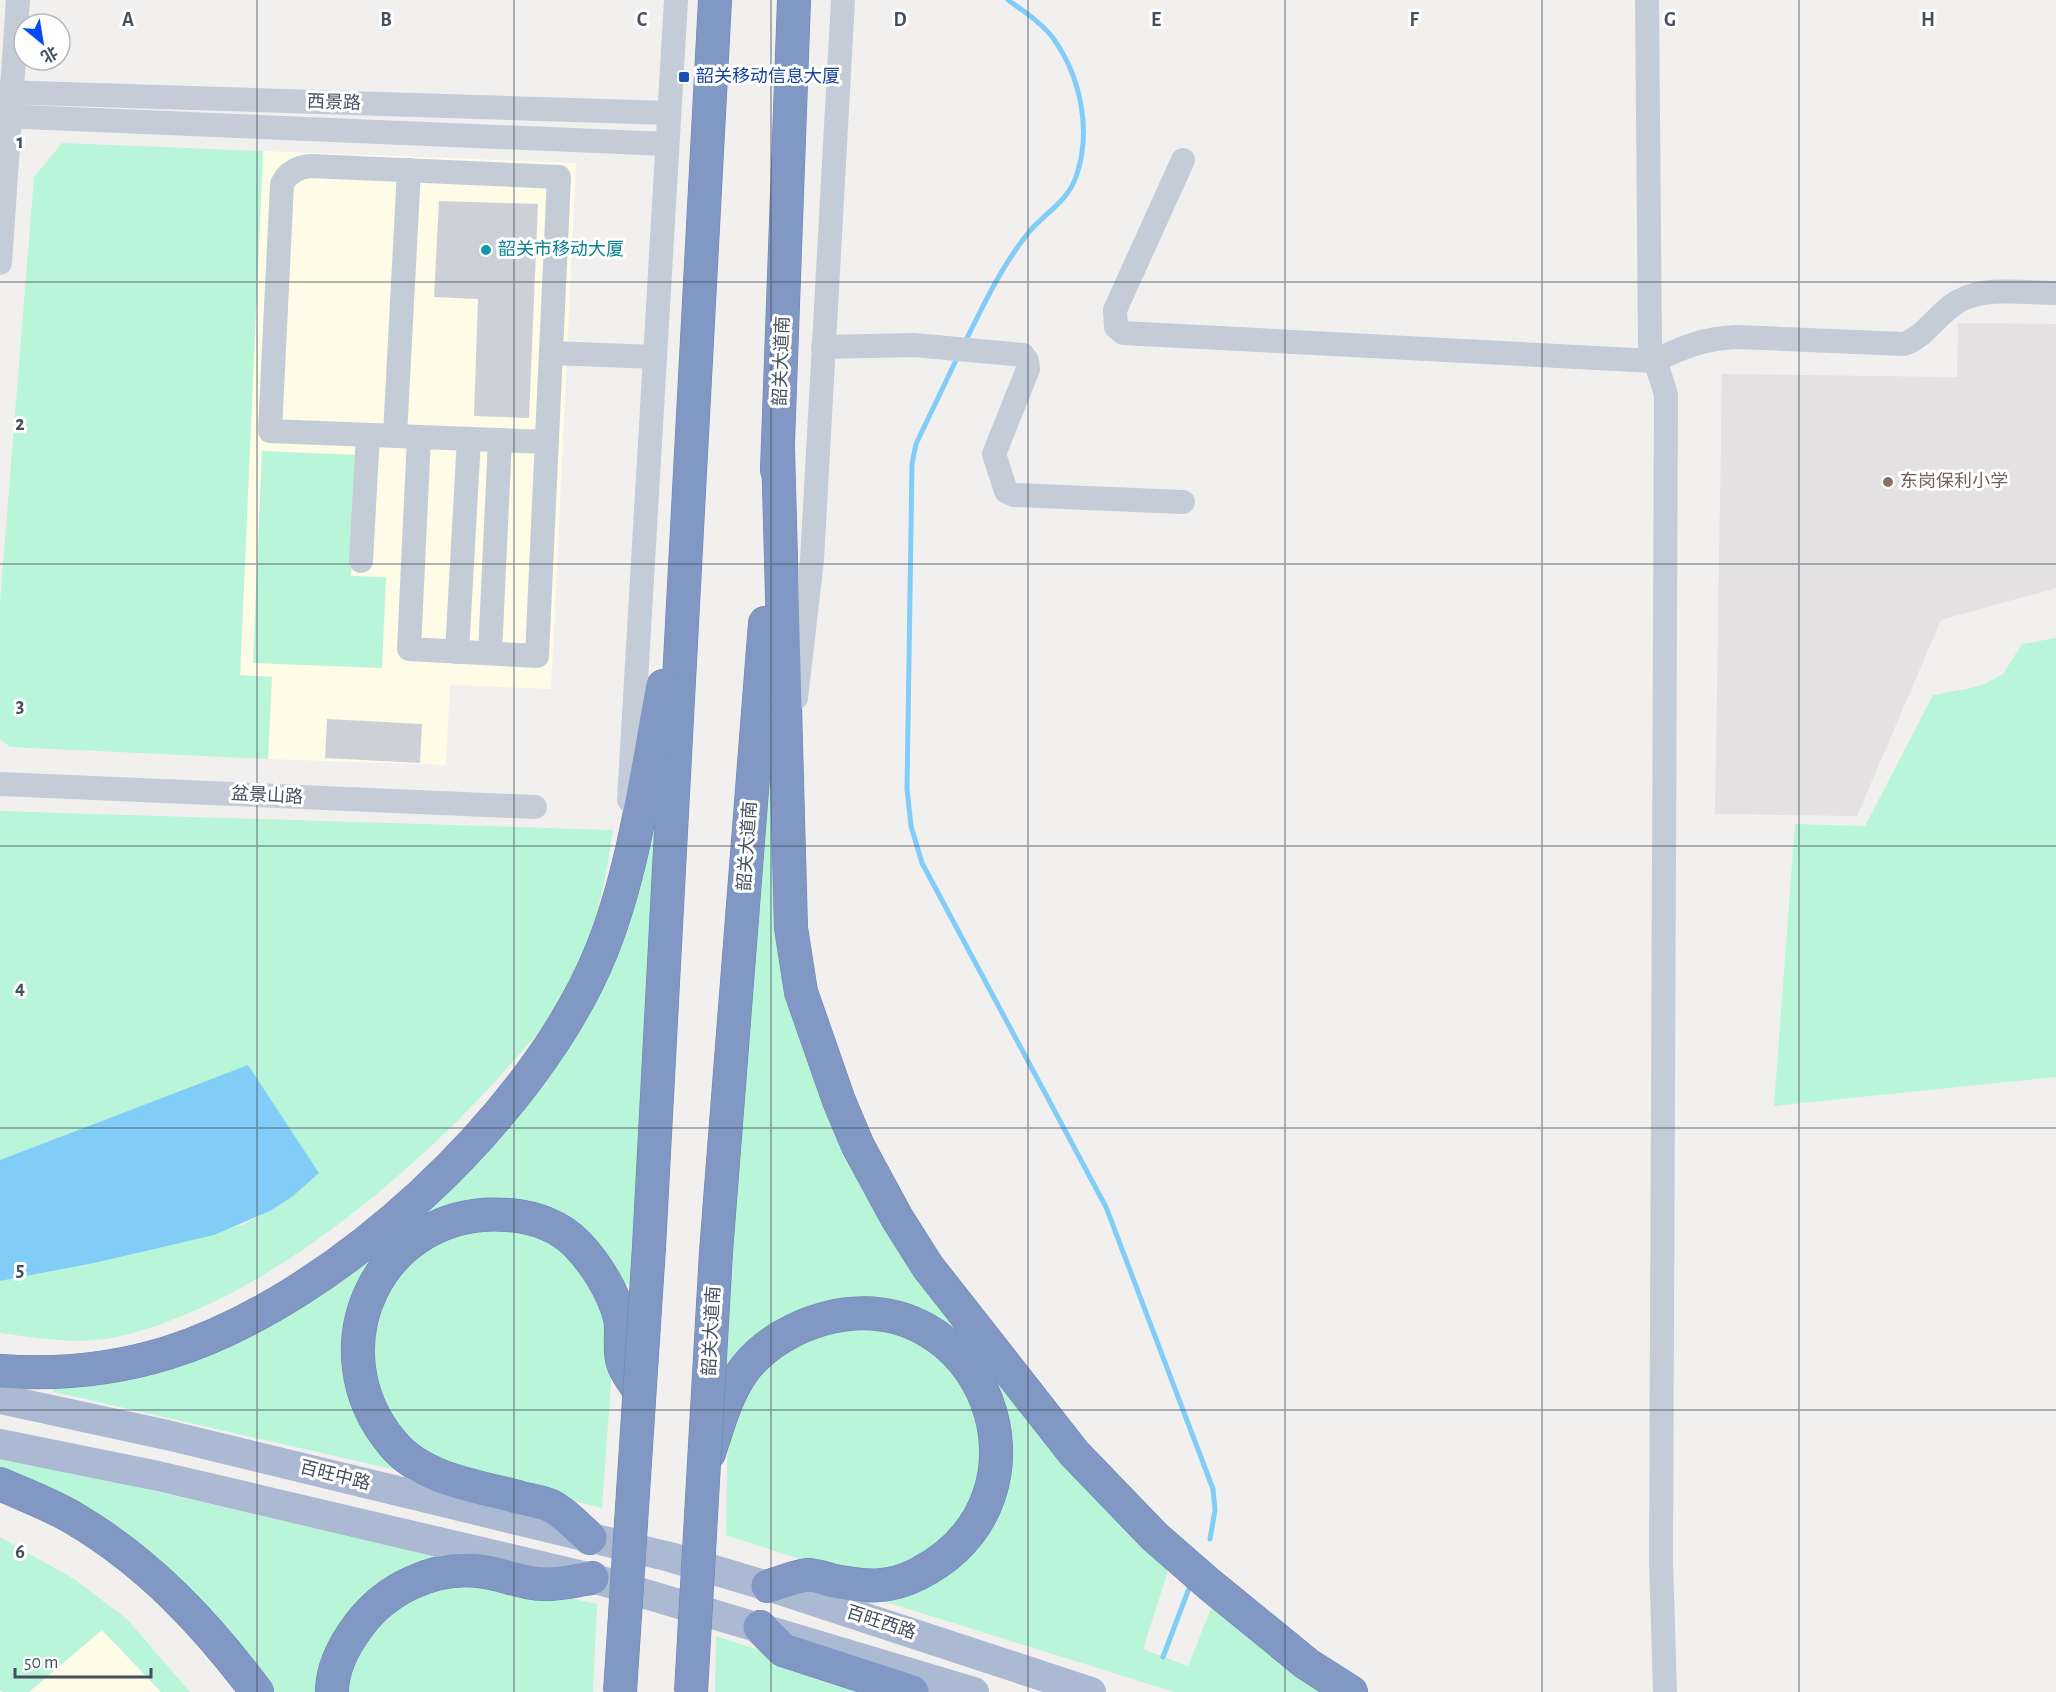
<svg xmlns="http://www.w3.org/2000/svg" width="2056" height="1692" font-family="'Alegreya Sans','Noto Sans SC',sans-serif">
	<style>
		.commercial { fill: #fefbe7 }
		.education { fill: #e3e1e1 }
		.green { fill: #b9f5d9 }
		.water { fill: #81cdf7 }
		.lines { fill: none; stroke-linecap: round; stroke-linejoin: round }
		.stream { stroke: #81cdf7; stroke-width: 5 }
		.building { fill: #ced0d8 }
		.highway-casing { stroke: #6c83b0; stroke-width: 34 }
		.minor { stroke: #c4ccd8; stroke-width: 24 }
		.major { stroke: #acb9d2; stroke-width: 30 }
		.highway { stroke: #8198c4; stroke-width: 33 }
		.highway-bridge-casing { stroke: #6c83b0; stroke-width: 34; stroke-linecap: butt }
		.highway-bridge { stroke: #8198c4; stroke-width: 33 }
		.grid { fill: none; stroke: #454f5f; stroke-width: 1.5; stroke-opacity: 0.55 }
		.transit-dot { fill: #1a4fb4; stroke: #fff; stroke-width: 2 }
		.culture-dot { fill: #0f9aa8; stroke: #fff; stroke-width: 2 }
		.education-dot { fill: #8d6e63; stroke: #fff; stroke-width: 2 }
		.labels { text-anchor: middle; dominant-baseline: central; stroke-width: 6; stroke-linejoin: round; paint-order: stroke }
		.transit-label { font-size: 18px; fill: #164399; stroke: #fff; text-anchor: start }
		.street-label { font-size: 18px; fill: #454f5f; stroke: #fff }
		.culture-label { font-size: 18px; fill: #0d838f; stroke: #fff; text-anchor: start }
		.education-label { font-size: 18px; fill: #785e54; stroke: #fff; text-anchor: start }
		.grid-label { font-size: 20px; text-anchor: middle; font-weight: bold; fill: #454f5f; stroke: #fff; stroke-width: 6; stroke-linejoin: round; paint-order: stroke }
	</style>
	<rect width="100%" height="100%" fill="#f2f0ef"/>
	<g class="commercial">
		<path d="M263,151L576,163L551,689L450,685L446,765L268,759L271,677L240,676Z"/>
		<path d="M0,1537L74,1579L127,1619L190,1692H0Z"/>
	</g>
	<path class="education" d="M1958,323L2056,324V588L1941,620L1857,816L1715,814L1722,374L1957,377Z"/>
	<g class="green">
		<path d="M62,143L263,151L240,675L272,677L268,759L10,747L0,739V601L34,177Z"/>
		<path d="M262,451L357,455L351,576L386,577L382,668L253,663Z"/>
		<path d="M2056,638V1077L1774,1106L1795,824L1865,826L1933,695L1971,688L1987,683L2003,674L2022,644Z"/>
		<path d="M770,755L840,1128L1169,1568L1143,1649L1188,1666L1212,1606L1329,1692H1174L883,1601L936,1577L1005,1428L888,1302L730,1369L724,1365L762,768Z"/>
		<path d="M0,811L613,830C604,892 594,937 565,994C551,1021 521,1052 501,1075C407,1179 263,1300 125,1335C83,1346 43,1339 0,1333V1281L94,1263L245,1224L293,1196L249,1065L0,1160Z"/>
		<path d="M654,827H657L632,1281L625,1287L489,1205L359,1293L396,1470L54,1392L51,1388L169,1363L496,1133Z"/>
		<path d="M519,1228L562,1249L584,1271L614,1340L602,1508L475,1478L403,1443L367,1365L391,1277L445,1234Z"/>
		<path d="M876,1327L917,1341L950,1368L973,1404L984,1454L972,1513L921,1559L860,1579L726,1535L727,1459L734,1411L764,1363L804,1337Z"/>
		<path d="M6,1457L440,1557L320,1692H270L0,1466V1458Z"/>
		<path d="M0,1537L74,1579L127,1619L190,1692H161L102,1630L29,1692H2L0,1690Z"/>
		<path d="M503,1584L597,1604L593,1692H344L361,1640L420,1589Z"/>
		<path d="M716,1636L889,1692H715Z"/>
	</g>
	<path class="water" d="M248,1065L319,1173L293,1196L270,1211L214,1235L94,1263L0,1281V1160Z"/>
	<g class="lines">
		<g class="stream">
			<path d="M965,342C984,304 1002,265 1029,232C1045,213 1067,202 1076,177C1092,131 1081,77 1053,38C1042,23 1023,11 1008,0"/>
			<path d="M958,356L916,444L912,464L907,789L911,826L922,863L1106,1207L1213,1489L1215,1510L1210,1539"/>
			<path d="M1163,1657L1191,1583"/>
		</g>
	</g>
	<g class="building">
		<path d="M439,201L538,204L529,418L474,416L478,299L434,297Z"/>
		<path d="M327,719L422,724L420,763L325,758Z"/>
	</g>
	<g class="lines">
		<g class="highway-casing">
			<g id="highway">
				<path d="M778,449L791,928L801,992L839,1101L858,1146L897,1218L928,1267L1074,1453L1155,1537L1209,1584L1307,1664L1351,1692"/>
				<path d="M777,470L794,0"/>
				<path d="M649,1247L715,0"/>
				<path d="M716,1252L765,623"/>
				<path d="M0,1371C56,1375 112,1370 167,1353C335,1301 535,1115 601,952C635,868 646,774 663,686"/>
				<path d="M709,1453C719,1423 727,1391 747,1366C766,1343 795,1327 823,1319C983,1276 1068,1497 918,1574C889,1589 865,1587 834,1581C826,1579 816,1575 808,1575C795,1576 781,1583 768,1586"/>
				<path d="M0,1484C25,1495 52,1505 75,1519C149,1563 206,1624 257,1692"/>
				<path d="M590,1538C578,1528 565,1513 551,1506C543,1502 530,1500 521,1498C478,1486 423,1480 393,1444C312,1348 380,1205 508,1215C534,1217 558,1225 577,1244C596,1264 613,1291 620,1318C623,1332 618,1350 623,1363C626,1373 634,1382 639,1391"/>
				<path d="M760,1627L783,1650L912,1692"/>
				<path d="M332,1692C332,1667 344,1645 359,1625C386,1589 433,1566 479,1571C501,1573 525,1585 547,1584C562,1584 577,1580 592,1578"/>
			</g>
		</g>
		<g class="minor">
			<path d="M1647,0L1650,345L1666,394L1661,1560L1665,1692"/>
			<path d="M0,92L669,113"/>
			<path d="M0,116L667,144"/>
			<path d="M1183,160L1115,310L1116,327L1123,333L1654,361C1684,347 1704,338 1737,337L1904,344C1927,336 1938,312 1959,301C1985,286 2026,293 2056,293"/>
			<path d="M0,263L18,0"/>
			<path d="M823,347L914,345L1023,355L1027,361L1028,369L994,454L1006,491L1014,495L1183,502"/>
			<path d="M551,353L655,357"/>
			<path d="M395,435L409,170"/>
			<path d="M419,437L409,649L537,656L559,177L311,166C298,167 288,172 282,184L270,431L547,442"/>
			<path d="M361,561L368,435"/>
			<path d="M457,652L469,439"/>
			<path d="M490,653L500,440"/>
			<path d="M796,698L812,560L843,0"/>
			<path d="M0,784L535,807"/>
			<path d="M629,800L676,0"/>
		</g>
		<g class="major">
			<path d="M0,1399L167,1435L670,1557L768,1586L1091,1692"/>
			<path d="M0,1444L158,1476L592,1578L974,1692"/>
		</g>
		<use href="#highway" class="highway"/>
		<g class="highway-bridge-casing">
			<g id="highway-bridge">
				<path d="M620,1692L649,1247"/>
				<path d="M691,1692L716,1252"/>
			</g>
		</g>
		<use href="#highway-bridge" class="highway-bridge"/>
	</g>
	<path class="grid" d="M257,0V1692M514,0V1692M771,0V1692M1028,0V1692M1285,0V1692M1542,0V1692M1799,0V1692M0,282H2056M0,564H2056M0,846H2056M0,1128H2056M0,1410H2056"/>
	<rect class="transit-dot" x="678" y="71" width="12" height="12" rx="3"/>
	<circle class="culture-dot" cx="486" cy="250" r="6"/>
	<circle class="education-dot" cx="1888" cy="482" r="6"/>
	<g class="labels">
		<g class="transit-label">
			<text x="696" y="77">韶关移动信息大厦</text>
		</g>
		<g class="street-label">
			<text transform="translate(334 103) rotate(2)">西景路</text>
			<text transform="translate(782 361) rotate(-88)">韶关大道南</text>
			<text transform="translate(267 796) rotate(3)">盆景山路</text>
			<text transform="translate(748 846) rotate(-86)">韶关大道南</text>
			<text transform="translate(712 1331) rotate(-87)">韶关大道南</text>
			<text transform="translate(335 1476) rotate(14)">百旺中路</text>
			<text transform="translate(881 1623) rotate(18)">百旺西路</text>
		</g>
		<g class="culture-label">
			<text x="498" y="250">韶关市移动大厦</text>
		</g>
		<g class="education-label">
			<text x="1900" y="482">东岗保利小学</text>
		</g>
	</g>
	<g class="grid-label">
		<text x="128" y="26">A</text>
		<text x="386" y="26">B</text>
		<text x="642" y="26">C</text>
		<text x="900" y="26">D</text>
		<text x="1156" y="26">E</text>
		<text x="1414" y="26">F</text>
		<text x="1670" y="26">G</text>
		<text x="1928" y="26">H</text>
		<text x="20" y="148">1</text>
		<text x="20" y="430">2</text>
		<text x="20" y="712">3</text>
		<text x="20" y="994">4</text>
		<text x="20" y="1276">5</text>
		<text x="20" y="1558">6</text>
	</g>
	<g transform="translate(42 42) rotate(150)"><circle r="28" fill="#ffffff" stroke="#b5b9bf" stroke-width="1.5"/>
	<path d="M0-4.5L10 22L0 15L-10 22Z" fill="#034bf8"/>
	<text y="-9" font-size="16" font-weight="bold" text-anchor="middle" fill="#454f5f">北</text>
	</g>
	<path d="M15 1668v9h136v-9" fill="none" stroke="#454f5f" stroke-width="3"/>
	<text x="24" y="1668" font-size="18" fill="#454f5f" stroke="#ffffff" stroke-width="4.5" paint-order="stroke">50 m</text>
</svg>
